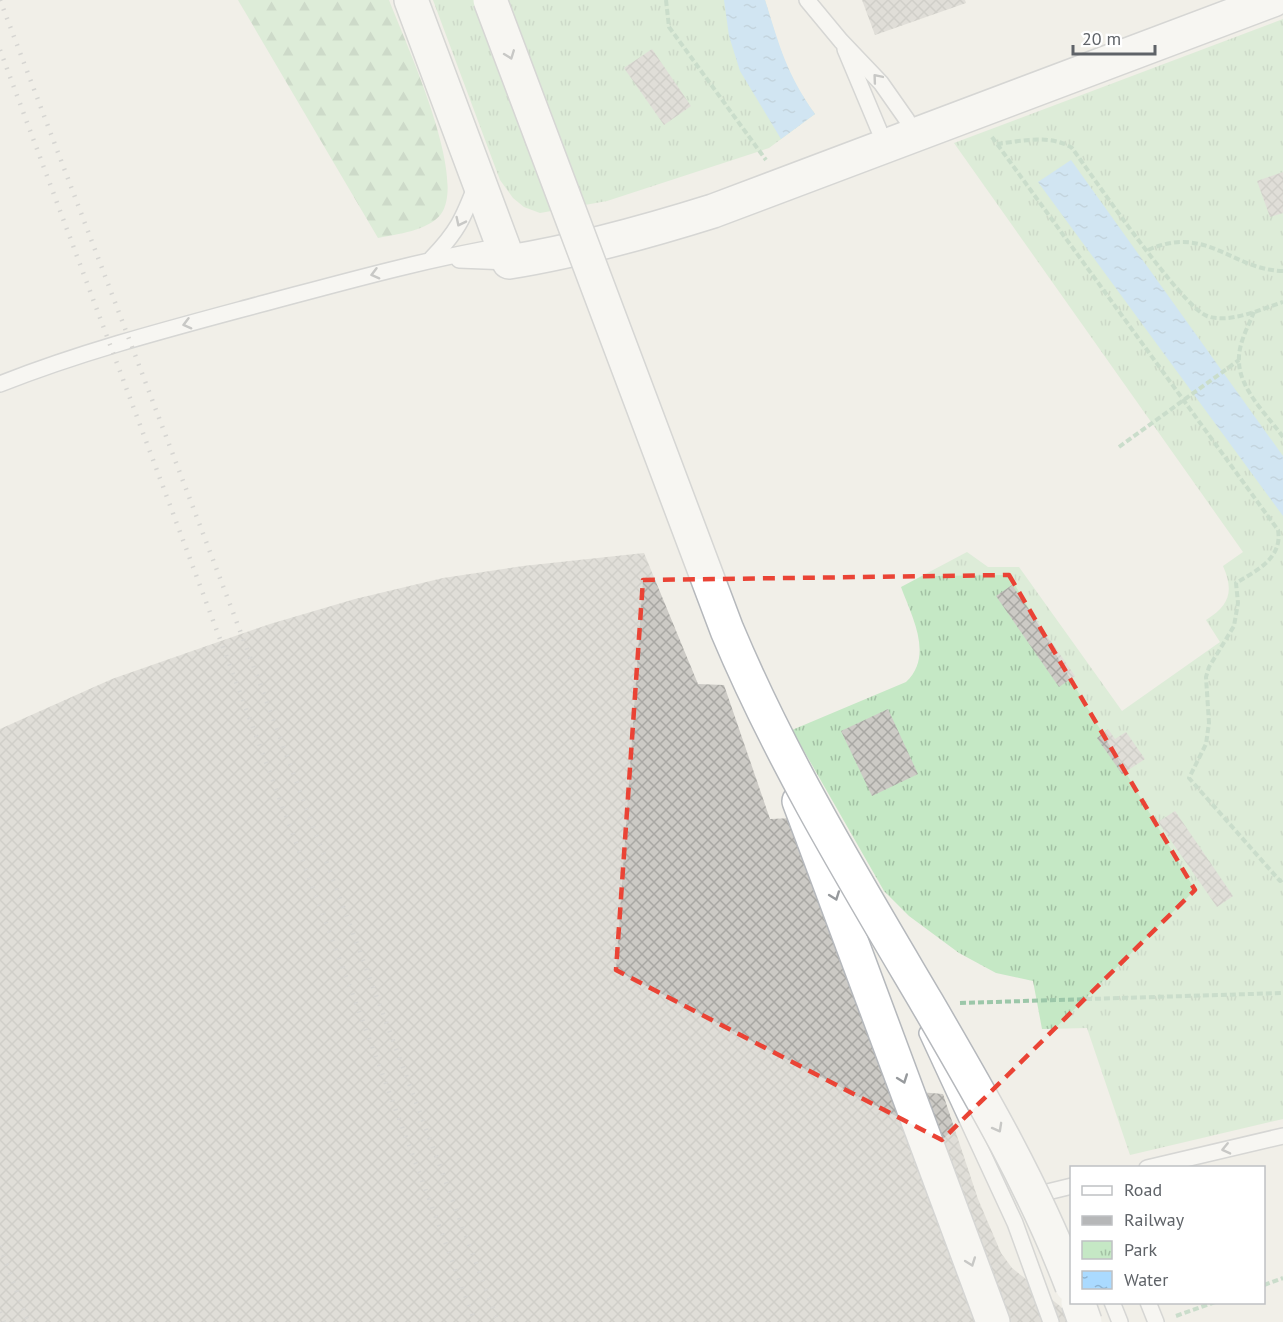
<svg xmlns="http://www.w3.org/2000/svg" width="1283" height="1322" font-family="'PT Sans',sans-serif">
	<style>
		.forest { fill: url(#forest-firs) }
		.park { fill: url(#park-tufts) }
		.water { fill: url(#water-ripples) }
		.building { fill: url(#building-cross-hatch) }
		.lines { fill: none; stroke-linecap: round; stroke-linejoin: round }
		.service-casing { stroke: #b5b8bc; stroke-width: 18 }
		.tertiary-casing { stroke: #b5b8bc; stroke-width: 36 }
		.path { stroke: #9cc7a9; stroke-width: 4; stroke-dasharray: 6 3; stroke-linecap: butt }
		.service { stroke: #fff; stroke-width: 15 }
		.tertiary { stroke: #fff; stroke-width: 33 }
		.rail { stroke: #b6b7b8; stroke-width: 4.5; stroke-dasharray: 1.5 8; stroke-linecap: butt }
		.tertiary-bridge-casing { stroke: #b5b8bc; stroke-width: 36; stroke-linecap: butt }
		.tertiary-bridge { stroke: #fff; stroke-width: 33 }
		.oneway { stroke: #979a9d }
		.marked { fill: none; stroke: #ea4335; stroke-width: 4.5; stroke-dasharray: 12 8; stroke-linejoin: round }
	</style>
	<defs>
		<pattern id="forest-firs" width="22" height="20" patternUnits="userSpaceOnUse" patternTransform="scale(1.5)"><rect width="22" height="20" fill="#c5e8c5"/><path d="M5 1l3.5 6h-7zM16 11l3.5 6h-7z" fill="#a3c0a4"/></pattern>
		<pattern id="park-tufts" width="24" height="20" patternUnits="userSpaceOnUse" patternTransform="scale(1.5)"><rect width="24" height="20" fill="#c5e8c5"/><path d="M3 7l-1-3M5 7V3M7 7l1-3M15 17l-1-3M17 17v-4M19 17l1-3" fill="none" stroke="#a3c0a4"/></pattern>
		<pattern id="water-ripples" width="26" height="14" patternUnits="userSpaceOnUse" patternTransform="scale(1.5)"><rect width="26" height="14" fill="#aadaff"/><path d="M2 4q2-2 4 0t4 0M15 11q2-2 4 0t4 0" fill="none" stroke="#8eb4d2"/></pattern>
		<pattern id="building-cross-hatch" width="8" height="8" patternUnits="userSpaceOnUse" patternTransform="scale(1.5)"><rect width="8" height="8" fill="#cccac5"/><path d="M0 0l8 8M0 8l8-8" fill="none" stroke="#a9a8a4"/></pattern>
	</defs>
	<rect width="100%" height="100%" fill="#f1efe8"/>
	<path class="forest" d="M238,0H389C405,42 468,177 441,214C428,231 397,234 378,238Z"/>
	<g class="park">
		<path d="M433,0H765C779,47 786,74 815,114L769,148L607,201L540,213L524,207L513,198L500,180Z"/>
		<path d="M1283,19V1119L1130,1155L1087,1028L1042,1029L1033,981L996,973L959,953L909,916L884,891L792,730L906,682C934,656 912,617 901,587L967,552L988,567H1019L1122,711L1220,642L1206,620C1230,605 1234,591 1223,566L1243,552L954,143Z"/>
	</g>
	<g class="water">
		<path d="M724,0H765C780,47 786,73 815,114L781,139L740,71L729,36Z"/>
		<path d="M1071,160L1283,456V516L1038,182Z"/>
	</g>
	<g class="building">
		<path d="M862,0H965L966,3L875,35Z"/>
		<path d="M652,49L691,106L664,125L624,68Z"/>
		<path d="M1283,172V213L1270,217L1257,181Z"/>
		<path d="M644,553L698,684L724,685L770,819L794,818L919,1092L943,1094L978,1199L1001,1253L1012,1268L1060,1306L1072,1322H0V729L112,679L270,624L355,599L443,578L523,566Z"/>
		<path d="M1012,585L1075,676L1059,687L996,596Z"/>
		<path d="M888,709L918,774L872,796L841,731Z"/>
		<path d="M1108,729L1115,739L1126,732L1145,759L1122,774L1097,738Z"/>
		<path d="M1175,811L1233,896L1217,907L1158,822Z"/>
	</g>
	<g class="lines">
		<g class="service-casing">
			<g id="service">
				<path d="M807,0L841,41L881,83L907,120"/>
				<path d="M845,49L879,130"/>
				<path d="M432,258C457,232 463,219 476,185"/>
				<path d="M459,260L509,262"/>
				<path d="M0,384C86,350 176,327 265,303C344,282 422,260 503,246"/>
				<path d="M927,1033L1015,1223L1051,1322"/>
				<path d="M1147,1168L1283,1136"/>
				<path d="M1031,1196L1072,1186"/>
				<path d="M1112,1302L1120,1322"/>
				<path d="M1148,1302L1156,1322"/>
			</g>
		</g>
		<g class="tertiary-casing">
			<g id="tertiary">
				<path d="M411,0L509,262C578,251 646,232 713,211L1273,0"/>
				<path d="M799,801L993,1322"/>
			</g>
		</g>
		<g class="path">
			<path d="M666,0L669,27L766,160"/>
			<path d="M992,137L1278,530C1283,558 1256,571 1236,583L1238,603L1234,626L1209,667L1206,677L1209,723L1206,744L1189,778L1280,881L1283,879"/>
			<path d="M997,144C1021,141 1051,134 1072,148C1093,177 1182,307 1207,316C1229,324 1262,309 1283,302"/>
			<path d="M1148,250C1207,224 1232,270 1283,271"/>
			<path d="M1254,312C1248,327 1238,344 1239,361C1239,389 1268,416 1283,437"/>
			<path d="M1119,447L1239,360"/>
			<path d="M960,1003L1283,993"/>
			<path d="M1264,1285L1283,1278"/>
			<path d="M1176,1316L1215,1302"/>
		</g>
		<use href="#service" class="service"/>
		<use href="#tertiary" class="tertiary"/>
		<g class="rail">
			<path d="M0,0L250,657L498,1322"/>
			<path d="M0,50L475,1322"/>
			<path d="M0,1246L28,1322"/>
			<path d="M0,1312L4,1322"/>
		</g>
		<g class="tertiary-bridge-casing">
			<g id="tertiary-bridge">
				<path d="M490,0L727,630C782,761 855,881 927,1003C980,1094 1034,1186 1072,1286"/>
				<path d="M1078,1302L1085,1322"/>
			</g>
		</g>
		<use href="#tertiary-bridge" class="tertiary-bridge"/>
	</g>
	<defs><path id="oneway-chevron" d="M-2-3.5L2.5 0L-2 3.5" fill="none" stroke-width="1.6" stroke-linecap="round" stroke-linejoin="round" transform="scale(1.5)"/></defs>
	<g class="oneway">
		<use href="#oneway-chevron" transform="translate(510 55) rotate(69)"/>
		<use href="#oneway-chevron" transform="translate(877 78) rotate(-130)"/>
		<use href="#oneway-chevron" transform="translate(460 222) rotate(116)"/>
		<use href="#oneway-chevron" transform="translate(375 274) rotate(165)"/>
		<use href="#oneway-chevron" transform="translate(187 324) rotate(165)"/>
		<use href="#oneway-chevron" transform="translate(835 896) rotate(70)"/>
		<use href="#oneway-chevron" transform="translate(903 1079) rotate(70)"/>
		<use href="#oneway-chevron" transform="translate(998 1128) rotate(61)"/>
		<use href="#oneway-chevron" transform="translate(1226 1149) rotate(167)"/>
		<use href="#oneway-chevron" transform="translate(971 1262) rotate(70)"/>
	</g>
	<path d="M0 0H1283V1322H0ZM1009,575L1195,890L942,1140L616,970L643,580Z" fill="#f1efe8" fill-opacity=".55" fill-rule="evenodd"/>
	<path class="marked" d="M1009,575L1195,890L942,1140L616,970L643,580Z"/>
	<rect x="1070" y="1166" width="195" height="138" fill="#ffffff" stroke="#bfc1c3" stroke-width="1.5"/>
	<rect x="1082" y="1186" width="30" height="9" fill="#ffffff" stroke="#bfc1c3" stroke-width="1.5"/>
	<text x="1124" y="1196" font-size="18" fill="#5f6368">Road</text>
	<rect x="1082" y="1216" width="30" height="9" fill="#b6b7b8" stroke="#bfc1c3" stroke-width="1.5"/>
	<text x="1124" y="1226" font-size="18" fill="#5f6368">Railway</text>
	<rect x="1082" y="1241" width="30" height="18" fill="url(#park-tufts)" stroke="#bfc1c3" stroke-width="1.5"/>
	<text x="1124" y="1256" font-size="18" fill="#5f6368">Park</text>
	<rect x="1082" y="1271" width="30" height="18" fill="url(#water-ripples)" stroke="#bfc1c3" stroke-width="1.5"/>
	<text x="1124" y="1286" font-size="18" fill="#5f6368">Water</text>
	<path d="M1073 45v9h82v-9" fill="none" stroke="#5f6368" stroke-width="3"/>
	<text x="1082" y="45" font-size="18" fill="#5f6368" stroke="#ffffff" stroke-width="4.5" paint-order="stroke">20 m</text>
</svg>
